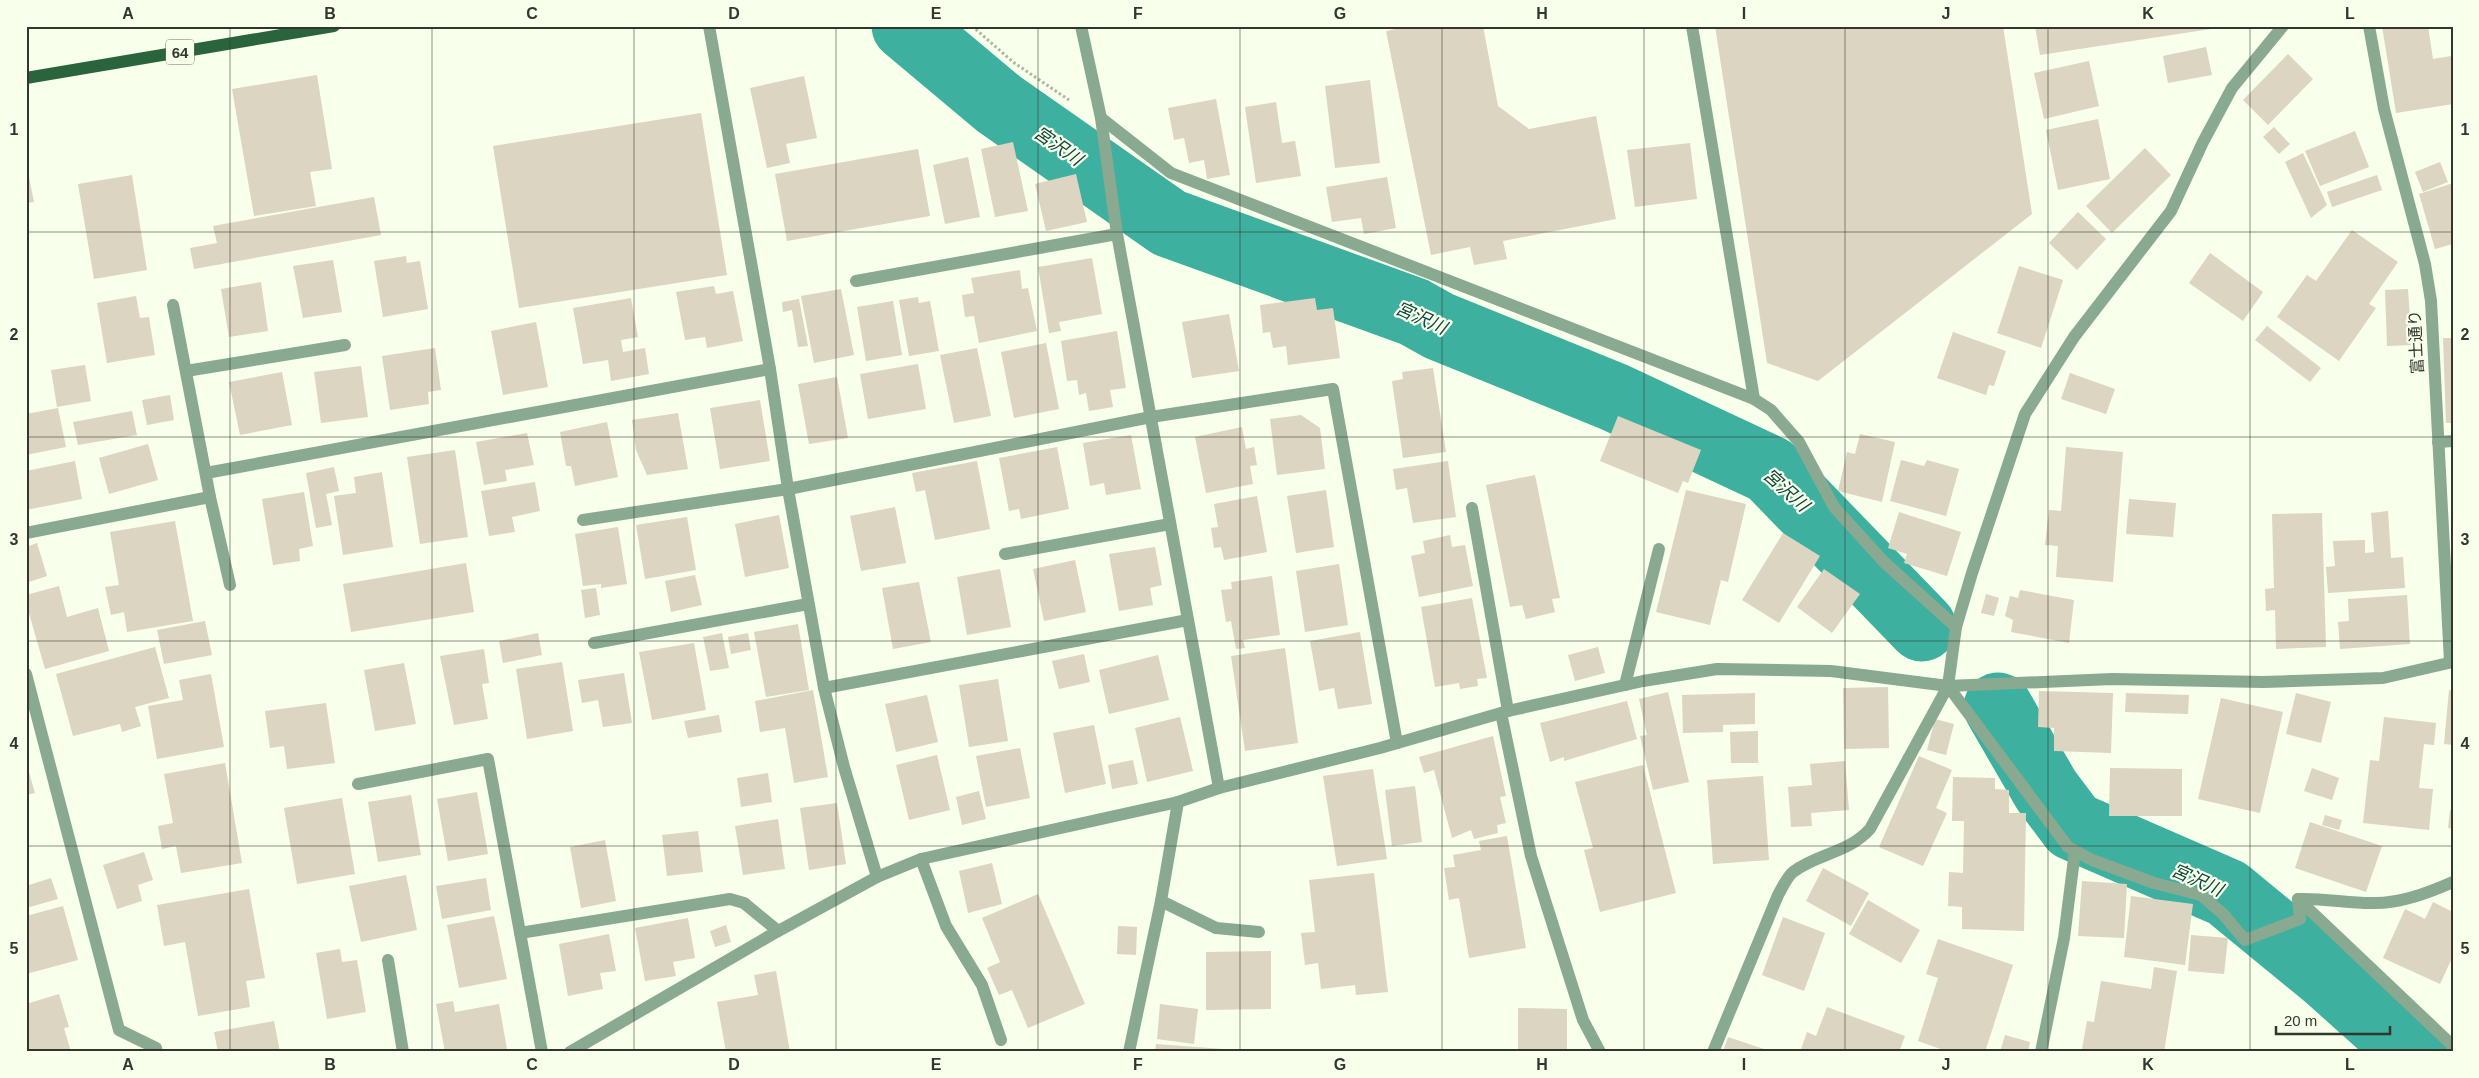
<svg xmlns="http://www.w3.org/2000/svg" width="2479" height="1078" font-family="Helvetica,'Noto Sans JP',sans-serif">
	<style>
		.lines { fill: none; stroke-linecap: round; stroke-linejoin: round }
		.river { stroke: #3db09f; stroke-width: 69 }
		.building { fill: #dcd5c1 }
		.path { stroke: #afb4a4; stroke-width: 3; stroke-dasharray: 2.5 2.5; stroke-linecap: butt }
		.minor { stroke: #8aa991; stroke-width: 12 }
		.major { stroke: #29643c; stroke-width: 12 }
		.grid { fill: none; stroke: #33362e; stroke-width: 1; stroke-opacity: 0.55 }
		.labels { text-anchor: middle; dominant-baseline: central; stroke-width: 4.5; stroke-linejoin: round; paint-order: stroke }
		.shield { fill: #f8ffea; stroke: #6e7266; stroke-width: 1 }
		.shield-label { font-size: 15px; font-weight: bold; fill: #33362e }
		.street-label { font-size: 16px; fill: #33362e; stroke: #f8ffea }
		.water-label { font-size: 18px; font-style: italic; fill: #12453d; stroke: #f8ffea }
		.neatline { fill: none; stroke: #33362e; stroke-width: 2 }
		.grid-label { font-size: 16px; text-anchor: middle; font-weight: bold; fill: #33362e }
	</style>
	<rect width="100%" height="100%" fill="#f8ffea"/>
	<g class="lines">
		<g class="river">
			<path d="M906,26L999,104L1169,223L1414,312L1439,326L1614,397L1770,470L1922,627"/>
			<path d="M1998,707L2046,790L2073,826L2227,893L2327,975L2413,1052"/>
		</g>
	</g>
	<g class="building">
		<path d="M1410,26H1483L1498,106L1529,129L1596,116L1616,219L1503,241L1507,259L1474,265L1470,247L1431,255L1386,31Z"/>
		<path d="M1715,26H2003L2032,214L1818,381L1767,363Z"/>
		<path d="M2035,26H2224V27L2040,55Z"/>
		<path d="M2382,26H2428L2433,59L2451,56L2453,104L2396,113Z"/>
		<path d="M2206,47L2212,75L2168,83L2163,56Z"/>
		<path d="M2288,54L2313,79L2268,125L2243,100Z"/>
		<path d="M2089,61L2099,106L2044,119L2034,73Z"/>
		<path d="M317,75L332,169L310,172L316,206L254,216L232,89Z"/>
		<path d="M804,76L817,138L786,144L790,163L767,168L750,88Z"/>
		<path d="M1370,80L1380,163L1335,168L1325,86Z"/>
		<path d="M1216,99L1230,175L1207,179L1204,160L1189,163L1184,138L1174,140L1168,108Z"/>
		<path d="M1276,102L1282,143L1295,141L1301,176L1256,183L1245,107Z"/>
		<path d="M701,113L727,275L519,308L493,146Z"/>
		<path d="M2098,119L2110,179L2058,190L2046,130Z"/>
		<path d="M2274,127L2290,144L2279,154L2263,137Z"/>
		<path d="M2355,131L2369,167L2320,186L2305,151Z"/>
		<path d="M1013,142L1028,211L995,217L981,149Z"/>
		<path d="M1690,143L1697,199L1635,207L1627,150Z"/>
		<path d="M2145,148L2171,175L2112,233L2086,206Z"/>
		<path d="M918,149L930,216L787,241L775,174Z"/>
		<path d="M2303,153L2327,205L2311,218L2285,162Z"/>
		<path d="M968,157L980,217L945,224L933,165Z"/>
		<path d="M26,162L34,202L26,203Z"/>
		<path d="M2440,162L2448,182L2423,192L2415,172Z"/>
		<path d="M1076,174L1087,222L1046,231L1035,184Z"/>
		<path d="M132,175L147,270L94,279L78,184Z"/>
		<path d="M2377,175L2382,190L2332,207L2327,192Z"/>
		<path d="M1387,177L1396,228L1364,234L1361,218L1332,222L1326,187Z"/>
		<path d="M2453,183V244L2435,249L2419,194Z"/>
		<path d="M374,197L381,235L194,269L190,248L217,243L213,226Z"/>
		<path d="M2078,212L2106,239L2077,270L2049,243Z"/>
		<path d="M2352,230L2398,262L2369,304L2376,308L2339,361L2277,317L2307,275L2316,281Z"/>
		<path d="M2210,253L2263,292L2243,321L2189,283Z"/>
		<path d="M406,256L407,263L420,261L428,309L383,317L374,261Z"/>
		<path d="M1092,258L1102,314L1059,322L1061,331L1049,333L1038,267Z"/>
		<path d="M333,260L342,312L303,318L293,266Z"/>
		<path d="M2019,266L2063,280L2041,348L1997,333Z"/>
		<path d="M1020,270L1022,289L1028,288L1037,331L979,343L974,316L965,317L962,295L974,293L971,278Z"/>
		<path d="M261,282L268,331L229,337L221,289Z"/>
		<path d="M714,286L716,294L733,291L743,341L707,348L705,337L685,340L676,292Z"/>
		<path d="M841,289L854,355L814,363L801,296Z"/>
		<path d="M2408,289L2412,345L2387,346L2385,290Z"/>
		<path d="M136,296L140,318L149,317L155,355L107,363L97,303Z"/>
		<path d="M918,297L919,303L930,301L939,351L909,356L899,300Z"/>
		<path d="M631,298L638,337L621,340L623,352L645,348L649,374L611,381L608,360L583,364L573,308Z"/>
		<path d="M1315,298L1317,310L1333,308L1340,358L1288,365L1286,346L1273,348L1270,332L1263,333L1260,305Z"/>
		<path d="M799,299L808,346L798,347L792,310L783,312L782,302Z"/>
		<path d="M893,301L902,355L866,361L857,307Z"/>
		<path d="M1229,314L1239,371L1192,378L1182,322Z"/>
		<path d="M536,322L548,387L503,395L491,331Z"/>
		<path d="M2267,326L2321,368L2310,382L2255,340Z"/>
		<path d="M1117,331L1126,388L1110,390L1113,407L1089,411L1086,393L1079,395L1077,380L1067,381L1061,341Z"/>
		<path d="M1953,332L2006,351L1994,386L1989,385L1986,395L1937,378Z"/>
		<path d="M2443,338H2453V423H2446Z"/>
		<path d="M1046,343L1059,409L1014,418L1001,352Z"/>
		<path d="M435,348L441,390L428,392L429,404L390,410L382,356Z"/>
		<path d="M977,348L991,416L954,423L940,355Z"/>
		<path d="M918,364L926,409L868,419L860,374Z"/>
		<path d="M85,365L91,401L57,407L51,370Z"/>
		<path d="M361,366L368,417L321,423L314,372Z"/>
		<path d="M1433,368L1446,452L1403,458L1392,381L1403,379L1402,372Z"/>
		<path d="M282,372L292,425L240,435L229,382Z"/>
		<path d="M2070,373L2115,389L2106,414L2061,399Z"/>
		<path d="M837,377L848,438L809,444L798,384Z"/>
		<path d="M170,395L174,420L147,425L142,400Z"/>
		<path d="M760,400L770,461L720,469L710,408Z"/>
		<path d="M58,408L66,447L26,455V414Z"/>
		<path d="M132,411L137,435L78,445L73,422Z"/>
		<path d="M678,413L688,469L647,475L636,450L632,420Z"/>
		<path d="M1301,415L1320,428L1325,469L1277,475L1270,419Z"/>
		<path d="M1618,416L1701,450L1688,483L1683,481L1678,493L1600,461Z"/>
		<path d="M607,422L618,477L575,486L571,466H566L560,432Z"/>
		<path d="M1242,427L1246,449L1254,447L1257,465L1250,466L1253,484L1206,493L1195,437Z"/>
		<path d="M527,433L534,465L505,470L507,481L484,485L476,442Z"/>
		<path d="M1860,434L1895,442L1882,502L1838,491L1847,452L1855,454Z"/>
		<path d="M1131,435L1141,489L1106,495L1104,483L1090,486L1083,443Z"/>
		<path d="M148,444L158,480L109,494L99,458Z"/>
		<path d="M1057,447L1069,509L1021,519L1019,509L1009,511L999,458Z"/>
		<path d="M2066,447L2123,452L2113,582L2056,577L2058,546L2045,545L2049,510L2061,511Z"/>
		<path d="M455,450L468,537L420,544L407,457Z"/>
		<path d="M1901,460L1924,466L1927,460L1959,469L1946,516L1890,501Z"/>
		<path d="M75,461L82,499L26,510V471Z"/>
		<path d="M977,461L990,529L935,540L925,490L916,492L912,473Z"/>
		<path d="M1448,461L1456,517L1413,523L1407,488L1396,490L1393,469Z"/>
		<path d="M334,467L339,491L326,494L332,525L316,528L306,473Z"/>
		<path d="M382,472L393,547L343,555L334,496L356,493L354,477Z"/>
		<path d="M1535,475L1560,598L1552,599L1555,612L1526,619L1522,605L1510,607L1486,485Z"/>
		<path d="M535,482L540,511L512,517L515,532L489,536L481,491Z"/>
		<path d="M1326,490L1334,547L1296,553L1287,496Z"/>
		<path d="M1686,490L1746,504L1728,582L1721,580L1710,625L1656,612Z"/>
		<path d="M304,492L313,546L299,549L300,561L273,565L262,499Z"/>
		<path d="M1257,496L1267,552L1224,560L1221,547L1214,548L1211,528L1218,527L1214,504Z"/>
		<path d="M2129,499L2176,503L2173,537L2126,534Z"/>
		<path d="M895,507L906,563L861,571L850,516Z"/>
		<path d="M2388,511L2391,558L2403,557L2405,588L2328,593L2326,567L2335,566L2333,541L2365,540V553L2374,552L2371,513Z"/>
		<path d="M1899,512L1961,532L1947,576L1904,563L1907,554L1888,548Z"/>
		<path d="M2322,513L2326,647L2276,649L2275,610L2266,611L2265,589L2274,588L2272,514Z"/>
		<path d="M779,515L789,568L745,577L735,524Z"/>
		<path d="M687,517L696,570L645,579L636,525Z"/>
		<path d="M175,521L193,621L127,632L124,612L111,615L105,587L119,585L110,532Z"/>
		<path d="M618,527L627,584L601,588V584L583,586L575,534Z"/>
		<path d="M1783,533L1820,556L1779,623L1742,600Z"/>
		<path d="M1450,535L1452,547L1465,545L1473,586L1419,597L1411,556L1425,553L1423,541Z"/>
		<path d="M37,543L47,576L26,583V547Z"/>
		<path d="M1155,547L1162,585L1150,588L1153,605L1119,611L1109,554Z"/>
		<path d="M1075,560L1086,612L1044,621L1033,569Z"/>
		<path d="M466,563L474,612L351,632L343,584Z"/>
		<path d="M1339,564L1348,625L1305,632L1296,571Z"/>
		<path d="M1000,569L1011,627L967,635L957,577Z"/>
		<path d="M1824,569L1860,594L1832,633L1797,607Z"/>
		<path d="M695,575L702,605L671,612L665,581Z"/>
		<path d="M1272,576L1280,635L1243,640L1245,648L1236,649L1231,621L1226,622L1221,590L1232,589L1231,582Z"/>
		<path d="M919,582L931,642L893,649L882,588Z"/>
		<path d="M59,586L67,617L98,608L109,651L45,669L26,603V595Z"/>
		<path d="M596,588L600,615L585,618L581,590Z"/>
		<path d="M2020,590L2074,600L2069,643L2011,632L2013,620L2005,616L2010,596L2018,598Z"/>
		<path d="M1986,594L1999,598L1994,616L1981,613Z"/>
		<path d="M2407,595L2410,644L2340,649L2338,622L2349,621L2348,599Z"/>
		<path d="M1472,598L1487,678L1477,679L1478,686L1460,689L1459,683L1435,687L1421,607Z"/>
		<path d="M205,621L212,655L164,664L157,630Z"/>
		<path d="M798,624L809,690L766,697L754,632Z"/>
		<path d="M1360,632L1372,704L1338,709L1334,688L1319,691L1310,641Z"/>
		<path d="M538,633L542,655L503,663L499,641Z"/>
		<path d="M722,633L729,668L710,671L703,637Z"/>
		<path d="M748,633L751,650L731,654L728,637Z"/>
		<path d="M694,643L706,710L652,720L639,652Z"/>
		<path d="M155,647L169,698L135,707L141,726L122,732L120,724L73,736L56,674Z"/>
		<path d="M1598,647L1605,673L1575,681L1568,655Z"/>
		<path d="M1285,648L1298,743L1245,751L1231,656Z"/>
		<path d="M484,649L489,683L482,684L488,719L454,725L440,656Z"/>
		<path d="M1084,654L1090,682L1059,689L1052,661Z"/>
		<path d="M1158,655L1169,700L1109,714L1099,670Z"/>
		<path d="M562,662L573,731L527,739L516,669Z"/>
		<path d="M404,663L416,724L375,731L364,670Z"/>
		<path d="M624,673L632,723L603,727L598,700L582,703L578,680Z"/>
		<path d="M211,674L224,747L157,759L148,706L183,700L179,680Z"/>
		<path d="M998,679L1008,741L969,747L959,685Z"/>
		<path d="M1888,687L1889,748L1844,749L1843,688Z"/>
		<path d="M813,690L828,777L794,783L785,728L760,732L755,701Z"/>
		<path d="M2449,690L2453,691V745L2444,744Z"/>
		<path d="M2039,691L2113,693L2111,753L2054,751V728L2038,727Z"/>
		<path d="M1668,692L1689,782L1653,790L1640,736L1647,735L1639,699Z"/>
		<path d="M1755,693V724L1723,725V732L1683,733L1682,695Z"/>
		<path d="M2126,693L2189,695L2188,714L2125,712Z"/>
		<path d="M2296,693L2331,702L2321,743L2286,734Z"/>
		<path d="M927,695L938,742L896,752L885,704Z"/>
		<path d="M2221,698L2283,712L2260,813L2198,799Z"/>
		<path d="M1627,701L1637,739L1564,761V757L1550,762L1540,723Z"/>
		<path d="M326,703L335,763L287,769L284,746L270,748L265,711Z"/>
		<path d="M719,715L722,732L688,738L684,721Z"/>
		<path d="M1180,717L1193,771L1147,782L1135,728Z"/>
		<path d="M2384,717L2436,723L2434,745L2424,744L2419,788L2433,789L2429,830L2363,823L2370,760L2379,761Z"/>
		<path d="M1935,719L1954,724L1946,755L1927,750Z"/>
		<path d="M1094,725L1106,784L1065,793L1053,733Z"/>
		<path d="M1758,731V763H1731L1730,732Z"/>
		<path d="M1493,736L1506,796L1500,797L1506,823L1497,825L1498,833L1474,839L1471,830L1452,838L1434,770L1424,773L1419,757Z"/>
		<path d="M1020,748L1030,798L986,807L976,756Z"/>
		<path d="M937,755L950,810L909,820L896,765Z"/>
		<path d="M1919,756L1952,770L1936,808L1947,813L1923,866L1879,847Z"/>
		<path d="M1133,760L1138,784L1112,789L1108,765Z"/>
		<path d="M1845,761L1849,810L1811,813L1812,826L1791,827L1788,787L1812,785L1810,764Z"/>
		<path d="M26,762L35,793L26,795Z"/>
		<path d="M225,763L242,863L181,873L176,846L162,849L158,826L173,823L164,774Z"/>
		<path d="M1643,765L1676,893L1600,912L1584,850L1593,848L1575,782Z"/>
		<path d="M2110,768L2182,769V816H2109Z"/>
		<path d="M2312,768L2339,778L2332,800L2304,791Z"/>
		<path d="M1373,769L1387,859L1337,866L1323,776Z"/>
		<path d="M768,773L772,802L741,807L737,778Z"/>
		<path d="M1763,776L1769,860L1713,864L1707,780Z"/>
		<path d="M1953,777L1995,778V789L2009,790V813H2026L2024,931L1962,929V907L1948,906L1949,872L1963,873L1964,821H1952Z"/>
		<path d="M1415,786L1422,842L1392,846L1385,790Z"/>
		<path d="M979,791L986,819L962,825L956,797Z"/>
		<path d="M477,792L488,854L448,861L437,799Z"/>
		<path d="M411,795L421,855L378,862L368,802Z"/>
		<path d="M342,798L355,874L297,884L284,808Z"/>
		<path d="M837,803L846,864L809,870L800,808Z"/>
		<path d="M2450,810L2453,811V829L2448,828Z"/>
		<path d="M2325,815L2342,820L2339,830L2322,825Z"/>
		<path d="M778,819L785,869L743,875L735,826Z"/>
		<path d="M2310,822L2382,846L2366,892L2295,868Z"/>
		<path d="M698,831L703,872L667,876L662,835Z"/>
		<path d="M1507,836L1526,948L1469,958L1459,898L1449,900L1444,868L1455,867L1453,855L1481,850L1479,841Z"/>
		<path d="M605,840L616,901L581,908L570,847Z"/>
		<path d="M144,852L153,880L138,885L142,901L117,909L103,865Z"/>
		<path d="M992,863L1002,904L968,913L959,871Z"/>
		<path d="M1823,868L1869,893L1851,926L1806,901Z"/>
		<path d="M1374,873L1388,992L1356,995L1355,985L1321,989L1318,963L1305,965L1301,933L1315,932L1309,880Z"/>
		<path d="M406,875L417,930L361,942L349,886Z"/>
		<path d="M51,878L58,899L26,908V886Z"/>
		<path d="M486,878L491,910L442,919L436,886Z"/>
		<path d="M2082,881L2127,884L2124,938L2078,936Z"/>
		<path d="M249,889L265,978L246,981L250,1007L198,1016L185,942L164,946L157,905Z"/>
		<path d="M1038,894L1085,1004L1028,1028L1012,990L999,995L987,968L1000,962L982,918Z"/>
		<path d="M2131,896L2193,904L2185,965L2124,957Z"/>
		<path d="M1868,900L1920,930L1901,963L1849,934Z"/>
		<path d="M2433,902L2453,912V956L2440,984L2383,958L2405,909L2425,919Z"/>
		<path d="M63,906L78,960L26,974V916Z"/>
		<path d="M494,916L507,979L459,988L447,925Z"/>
		<path d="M1783,917L1825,933L1804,991L1762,975Z"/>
		<path d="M688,918L695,958L673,962L676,976L645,981L635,928Z"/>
		<path d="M726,925L731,942L715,947L710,931Z"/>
		<path d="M1118,926L1137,927L1136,955L1117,954Z"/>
		<path d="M609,934L616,971L600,973L603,989L568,996L559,944Z"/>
		<path d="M2191,935L2228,938L2224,974L2188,971Z"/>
		<path d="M1938,939L2013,965L1985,1052H1949L1918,1041L1938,978L1926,974Z"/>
		<path d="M340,949L342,962L357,960L366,1012L327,1019L316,953Z"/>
		<path d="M1271,951V1009L1206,1010V952Z"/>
		<path d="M2154,967L2177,971L2164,1052H2093L2082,1049L2087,1021L2094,1022L2101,981L2151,989Z"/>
		<path d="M776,971L790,1052H726L717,1002L758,995L754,975Z"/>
		<path d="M59,994L69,1027L64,1028L71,1052H29L26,1041V1004Z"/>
		<path d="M453,1001L455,1012L499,1004L507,1049L492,1052H445L436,1004Z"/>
		<path d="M1160,1004L1198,1009L1194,1044L1157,1039Z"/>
		<path d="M1827,1007L1905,1036L1899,1052H1800L1807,1032L1816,1036Z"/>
		<path d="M1518,1008L1567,1009V1052H1518Z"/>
		<path d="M274,1021L280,1052H218L214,1032Z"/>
		<path d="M2005,1035L2030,1042L2028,1052H2000Z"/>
		<path d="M1728,1037L1770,1051V1052H1723Z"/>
		<path d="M1156,1044L1223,1049V1052H1155Z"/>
	</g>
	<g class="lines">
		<path class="path" d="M972,26L1013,62L1069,100"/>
		<g class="minor">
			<path d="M709,26L770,369L788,489L824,688L844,767L877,877"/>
			<path d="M1081,26L1101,118L1117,234L1219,788"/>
			<path d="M1692,26L1754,399"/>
			<path d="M2369,26L2384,109L2425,264L2431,301L2450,662"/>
			<path d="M1101,118L1171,173L1754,399L1771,410L1799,442L1834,507L1884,562L1956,627"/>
			<path d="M856,281L1117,234"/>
			<path d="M173,305L210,497L230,585"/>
			<path d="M186,371L345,345"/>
			<path d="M2438,442L2453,441"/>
			<path d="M206,473L770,369"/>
			<path d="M1472,508L1508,711"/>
			<path d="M583,520L788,489L1151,417L1333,389L1397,743"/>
			<path d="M26,533L210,497"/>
			<path d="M1005,554L1170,524"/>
			<path d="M594,643L808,604"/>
			<path d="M26,674L119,1030L156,1048L157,1052"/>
			<path d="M1625,685L1659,549"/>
			<path d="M1948,686L2068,847L2092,860L2154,883L2201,895L2223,914L2245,940L2300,919L2298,899C2323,898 2347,903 2371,903C2399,904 2428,893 2453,882"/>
			<path d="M824,688L1188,620"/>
			<path d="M1501,713L1531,856L1583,1020L1600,1052"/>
			<path d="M358,784L488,759L542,1052"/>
			<path d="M921,859L946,926L982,985L1001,1040"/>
			<path d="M2298,899L2453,1046"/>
			<path d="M1161,901L1216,928L1259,932"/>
			<path d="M520,933L730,899L744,903L778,931"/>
			<path d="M388,960L403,1052"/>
			<path d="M570,1052L771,935L877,877L921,859L1178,802L1219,788L1380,748L1508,711L1643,681L1717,669L1831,671L1948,686L2112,679L2263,682L2383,678L2453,662"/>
			<path d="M1129,1052L1161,901L1178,802"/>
			<path d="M1713,1052L1778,895C1782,888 1787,877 1793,872C1818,853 1847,854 1870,829L1948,686L1956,627L1972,573L2025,414L2074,337L2171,211L2203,142L2232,88L2283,26"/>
			<path d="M2041,1052L2064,938L2075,851"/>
		</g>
		<path class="major" d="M26,78L334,26"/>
	</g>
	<path class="grid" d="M230,26V1052M432,26V1052M634,26V1052M836,26V1052M1038,26V1052M1240,26V1052M1442,26V1052M1644,26V1052M1845,26V1052M2048,26V1052M2250,26V1052M26,232H2453M26,437H2453M26,641H2453M26,846H2453"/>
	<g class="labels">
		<rect class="shield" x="166" y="39.5" width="28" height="25" rx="4"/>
		<g class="shield-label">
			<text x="180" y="52">64</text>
		</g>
		<g class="street-label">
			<text transform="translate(2416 342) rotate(-93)">富士通り</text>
		</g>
		<g class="water-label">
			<text transform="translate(1058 146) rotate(35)">宮沢川</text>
			<text transform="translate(1421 318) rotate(24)">宮沢川</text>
			<text transform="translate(1786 490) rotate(42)">宮沢川</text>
			<text transform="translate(2197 880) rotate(24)">宮沢川</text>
		</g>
	</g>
	<rect width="2479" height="1078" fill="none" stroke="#f8ffea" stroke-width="55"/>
	<path d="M2276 1026v8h114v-8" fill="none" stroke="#33362e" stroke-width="2.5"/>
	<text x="2284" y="1026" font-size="15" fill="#33362e" stroke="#f8ffea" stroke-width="4" paint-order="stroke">20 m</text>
	<rect x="28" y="28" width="2424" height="1022" class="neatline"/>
	<g class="grid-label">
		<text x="128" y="19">A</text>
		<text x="330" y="19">B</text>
		<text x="532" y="19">C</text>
		<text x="734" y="19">D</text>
		<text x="936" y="19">E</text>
		<text x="1138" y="19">F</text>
		<text x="1340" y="19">G</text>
		<text x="1542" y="19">H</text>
		<text x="1744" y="19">I</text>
		<text x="1946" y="19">J</text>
		<text x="2148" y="19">K</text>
		<text x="2350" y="19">L</text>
		<text x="14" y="135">1</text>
		<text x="2465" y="135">1</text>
		<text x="14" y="340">2</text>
		<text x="2465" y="340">2</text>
		<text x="14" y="545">3</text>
		<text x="2465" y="545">3</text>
		<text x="14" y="749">4</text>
		<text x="2465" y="749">4</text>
		<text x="14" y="954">5</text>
		<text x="2465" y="954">5</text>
		<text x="128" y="1070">A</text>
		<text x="330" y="1070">B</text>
		<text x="532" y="1070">C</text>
		<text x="734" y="1070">D</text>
		<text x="936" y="1070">E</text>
		<text x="1138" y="1070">F</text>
		<text x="1340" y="1070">G</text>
		<text x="1542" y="1070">H</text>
		<text x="1744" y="1070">I</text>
		<text x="1946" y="1070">J</text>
		<text x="2148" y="1070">K</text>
		<text x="2350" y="1070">L</text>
	</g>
</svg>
